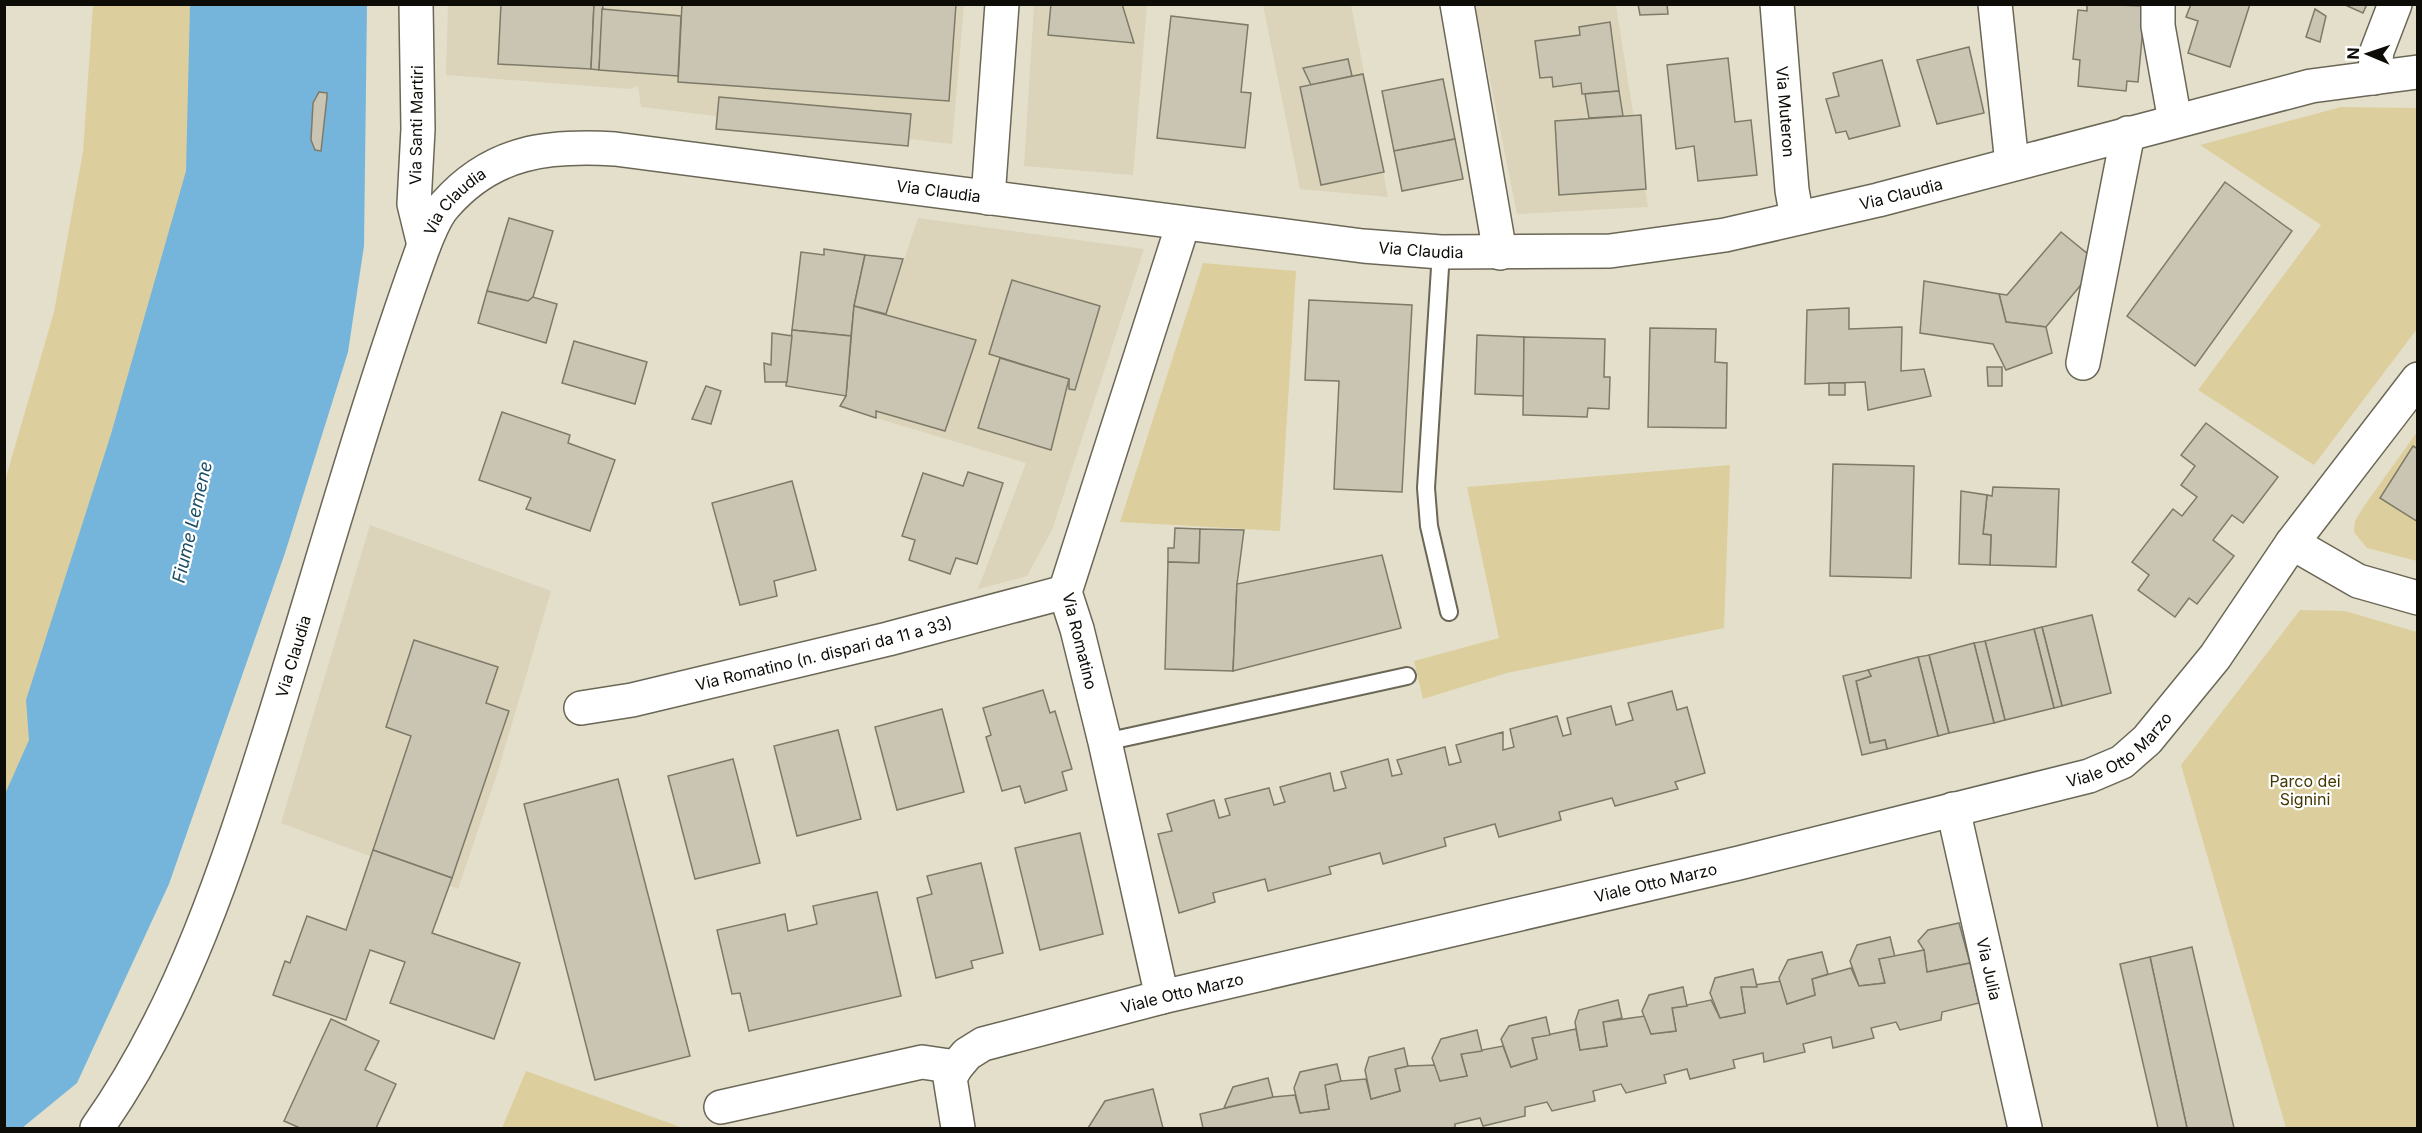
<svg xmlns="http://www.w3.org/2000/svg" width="2422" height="1133" font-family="Inter,sans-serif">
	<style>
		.built { fill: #dbd4ba }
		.green { fill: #dccf9d }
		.water { fill: #76b5db }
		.building { fill: #c9c5b2; stroke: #7e7a68; stroke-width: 1.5 }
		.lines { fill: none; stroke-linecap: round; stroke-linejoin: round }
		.service-casing { stroke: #6b6756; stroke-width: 20 }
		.minor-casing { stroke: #6b6756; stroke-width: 36 }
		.tertiary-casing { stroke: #6b6756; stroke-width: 36 }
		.service { stroke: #fff; stroke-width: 16 }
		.minor { stroke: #fff; stroke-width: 33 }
		.tertiary { stroke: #fff; stroke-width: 33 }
		.labels { text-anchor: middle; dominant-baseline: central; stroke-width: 4.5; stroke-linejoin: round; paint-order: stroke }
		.street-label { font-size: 16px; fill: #0d0c06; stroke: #fff }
		.park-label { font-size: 16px; fill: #423701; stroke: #fff }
		.water-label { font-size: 18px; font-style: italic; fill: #1b4d67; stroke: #fff }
	</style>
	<rect width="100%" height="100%" fill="#e4dfcb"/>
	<g class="built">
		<path d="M448,5H964L952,144L641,107L638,86L629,89L446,75Z"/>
		<path d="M1034,5H1147L1133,175L1024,166Z"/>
		<path d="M1263,5H1351L1388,197L1300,189Z"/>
		<path d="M1475,5H1616L1648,207L1517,214Z"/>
		<path d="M918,218L1144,249L1052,530L1027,576L978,589L1026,463L853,411Z"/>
		<path d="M370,525L551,591L498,771L458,889L281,823Z"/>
	</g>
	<g class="green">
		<path d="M93,5H278L4,1067V484L54,312L83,152Z"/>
		<path d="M2341,107L2417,108V329L2314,465L2198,390L2321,225L2200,145Z"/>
		<path d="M1203,263L1296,271L1280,531L1120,522Z"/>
		<path d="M2417,432V561L2367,548L2354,532L2355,521L2362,509Z"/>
		<path d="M1730,465L1724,628L1507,673L1423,699L1414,661L1499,638L1467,487Z"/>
		<path d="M2300,610L2345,611L2417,632V1128H2286L2181,765Z"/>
		<path d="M526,1071L683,1128H502Z"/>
	</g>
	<path class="water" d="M190,5H367L364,246L348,352L285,553L169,884L77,1083L22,1128H5V794L29,740L26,700L111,434L186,171Z"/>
	<g class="building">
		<path d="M501,4H594L591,69L498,64Z"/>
		<path d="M594,4H603L599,70L591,69Z"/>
		<path d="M682,4H956L949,101L678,82Z"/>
		<path d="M1051,4H1122L1134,43L1048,35Z"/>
		<path d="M1638,4H1667L1668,14L1640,15Z"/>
		<path d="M2087,4L2145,6L2138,82L2127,81L2126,91L2078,86L2080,60L2073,59L2078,10L2087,11Z"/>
		<path d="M2191,4H2250L2230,67L2188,53L2198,21L2186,17Z"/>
		<path d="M2343,4H2367L2363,13Z"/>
		<path d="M602,9L681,16L678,76L599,70Z"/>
		<path d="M2315,9L2326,16L2320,42L2306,37Z"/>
		<path d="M1171,16L1248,25L1241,92L1251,93L1245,148L1157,138Z"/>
		<path d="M1610,22L1619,91L1582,94L1581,83L1553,87L1552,77L1540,78L1535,41L1580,35L1579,27Z"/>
		<path d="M1969,47L1984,113L1937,124L1917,60Z"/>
		<path d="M1728,58L1735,122L1751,120L1757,175L1698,181L1694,146L1676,149L1667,65Z"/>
		<path d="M1348,59L1352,76L1311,85L1303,68Z"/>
		<path d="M1882,60L1900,126L1849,139L1846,131L1836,133L1826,99L1839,96L1833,73Z"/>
		<path d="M1363,74L1384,172L1321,185L1300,87Z"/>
		<path d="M1443,79L1455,139L1394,151L1382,91Z"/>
		<path d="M1619,91L1623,116L1589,118L1585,94Z"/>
		<path d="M319,92L327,93V97L321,151L315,150L311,140L313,103Z"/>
		<path d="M719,97L911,114L908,146L716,129Z"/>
		<path d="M1641,115L1646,189L1559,195L1555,121Z"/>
		<path d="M1455,139L1463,179L1402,191L1394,151Z"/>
		<path d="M2225,182L2292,231L2195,366L2127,316Z"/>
		<path d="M509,218L553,231L533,297L528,301L487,291Z"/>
		<path d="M2061,232L2099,263L2046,327L2006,322L1999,294L2007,295Z"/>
		<path d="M824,249L865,255L854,306L851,336L792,330L801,252L824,255Z"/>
		<path d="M865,255L903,259L886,314L854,306Z"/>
		<path d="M1012,280L1100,306L1075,390L1069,389V379L989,354Z"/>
		<path d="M1924,281L1999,294L2006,322L2046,327L2052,353L2006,370L1993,344L1920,333Z"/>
		<path d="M487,291L528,301L533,297L557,304L546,343L478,323Z"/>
		<path d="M1309,300L1412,305L1402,492L1334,489L1339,381L1305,380Z"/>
		<path d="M854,306L976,340L945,431L876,411V418L840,406L846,396Z"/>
		<path d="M1849,308V329L1902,327L1901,371L1924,369L1931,396L1868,410L1865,382L1805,384L1807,310Z"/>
		<path d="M1650,328L1716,329L1715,362L1727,363L1726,428L1648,427Z"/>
		<path d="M792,330L851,336L846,396L786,386Z"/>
		<path d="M772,333L792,336L787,382H765L764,363L771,365Z"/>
		<path d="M1477,335L1524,337V396L1475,394Z"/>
		<path d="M1524,337L1605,339L1604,377H1610L1609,409L1588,408L1587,417L1523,415Z"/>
		<path d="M574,341L647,362L635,404L562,383Z"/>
		<path d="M1000,358L1069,379L1051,450L978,428Z"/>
		<path d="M1987,367H2002V386H1988Z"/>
		<rect x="1829" y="383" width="16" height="12"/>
		<path d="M706,386L721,391L711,424L692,419Z"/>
		<path d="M502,412L570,435L568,443L615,460L590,531L526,509L531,498L479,480Z"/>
		<path d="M2206,423L2278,477L2243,523L2232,515L2213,540L2234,556L2197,604L2189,598L2175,617L2138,590L2149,575L2132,562L2173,509L2182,516L2197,497L2181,485L2195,466L2181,455Z"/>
		<path d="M2413,446L2418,449V522L2380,498Z"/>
		<path d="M1833,464L1914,466L1911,578L1830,576Z"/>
		<path d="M968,472L1003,483L977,564L956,558L950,574L909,560L915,540L902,536L923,473L963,486Z"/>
		<path d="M792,481L816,570L774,581L777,596L740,605L712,503Z"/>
		<path d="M1993,487L2059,489L2056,567L1990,565L1991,535L1983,534L1987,495L1992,496Z"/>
		<path d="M1961,491L1987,495L1983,534L1991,535L1990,565L1959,564Z"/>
		<path d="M1175,528L1200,529L1199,563L1168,562V548H1174Z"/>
		<path d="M1200,529L1244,530L1237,584L1233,671L1165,669L1168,562L1199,563Z"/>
		<path d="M1382,555L1401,628L1233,671L1237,584Z"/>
		<path d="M2092,615L2111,693L2062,706L2042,627Z"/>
		<path d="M2042,627L2062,706L2054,708L2034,629Z"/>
		<path d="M2034,629L2054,708L2005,720L1985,641Z"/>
		<path d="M414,640L498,667L486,703L509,711L452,878L373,850L411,736L386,727Z"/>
		<path d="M1985,641L2005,720L1994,723L1974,643Z"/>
		<path d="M1974,643L1994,723L1949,733L1929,655Z"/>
		<path d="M1929,655L1949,733L1938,736L1918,657Z"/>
		<path d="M1918,657L1938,736L1887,749L1885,740L1870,743L1856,681L1871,676L1868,670Z"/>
		<path d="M1868,670L1871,676L1856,681L1870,743L1885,740L1887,749L1862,755L1843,676Z"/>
		<path d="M1043,690L1050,713L1055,711L1072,769L1062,772L1067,790L1025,803L1020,786L1002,791L986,737L991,735L983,708Z"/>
		<path d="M1672,691L1677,710L1687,707L1705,773L1675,782L1678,789L1615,806L1612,798L1559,812L1561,820L1499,837L1495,824L1444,838L1446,846L1383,864L1380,853L1329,867L1331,874L1268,891L1265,879L1213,893L1215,902L1179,913L1158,834L1172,831L1167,814L1214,800L1219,818L1230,815L1225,799L1269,788L1274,805L1285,802L1280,787L1330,773L1334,791L1346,788L1341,772L1388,759L1392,776L1402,774L1397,760L1445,747L1449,765L1461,762L1456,745L1503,732V750L1514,747L1510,729L1557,716L1563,736L1571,734L1567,718L1611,706L1616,725L1633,720L1628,703Z"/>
		<path d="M942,709L964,792L897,810L875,727Z"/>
		<path d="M838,730L861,819L797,836L774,746Z"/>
		<path d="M733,759L760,863L695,879L668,776Z"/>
		<path d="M618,779L690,1056L595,1080L524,804Z"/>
		<path d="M1080,833L1103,934L1040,950L1015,848Z"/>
		<path d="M373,850L452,878L432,933L520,963L494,1039L390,1003L405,962L370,950L346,1020L273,995L285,961L290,963L307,916L346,930Z"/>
		<path d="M981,863L1003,953L971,961L973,968L936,978L917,898L932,894L927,876Z"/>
		<path d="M877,892L901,996L749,1031L740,993L732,994L717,930L785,914L788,931L817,924L813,906Z"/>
		<path d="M1959,923L1970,963L1927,972L1924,950L1918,941L1928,930Z"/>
		<path d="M1890,937L1895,957L1879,959L1885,983L1859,986L1850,961L1857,945Z"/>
		<path d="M2192,947L2234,1128H2187L2150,957Z"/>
		<path d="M1924,950L1927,972L1970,963L1979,1003L1942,1012L1941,1020L1900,1030L1896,1022L1871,1028L1874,1038L1833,1048L1831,1037L1803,1044L1805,1052L1764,1062L1763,1053L1733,1060L1735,1068L1690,1079L1687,1069L1664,1075L1666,1083L1626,1093L1621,1084L1593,1091L1595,1101L1552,1111L1547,1102L1525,1107V1116L1483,1126L1480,1118L1455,1124V1128H1203L1200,1114L1273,1097L1295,1095L1300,1113L1329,1109L1325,1085L1341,1081L1366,1079L1371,1099L1400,1091L1395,1069L1408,1066L1436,1065L1440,1081L1467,1076L1461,1054L1503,1046L1511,1067L1537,1059L1532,1038L1576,1029L1580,1050L1607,1046L1603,1022L1645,1016L1651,1034L1676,1031L1672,1008L1711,1000L1720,1018L1745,1013L1741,987L1781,981L1787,1004L1815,995L1812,979L1851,968L1859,986L1885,983L1879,959Z"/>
		<path d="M1822,952L1828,974L1812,979L1815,995L1787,1004L1779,978L1788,960Z"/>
		<path d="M2150,957L2187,1128H2158L2120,964Z"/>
		<path d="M1753,969L1757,987H1741L1745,1013L1720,1018L1710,993L1715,978Z"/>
		<path d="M1683,987L1687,1006L1672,1008L1676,1031L1651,1034L1642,1011L1649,995Z"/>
		<path d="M1618,1000L1622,1018L1603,1022L1607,1046L1580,1050L1575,1022L1579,1010Z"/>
		<path d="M1546,1017L1550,1035L1532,1038L1537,1059L1511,1067L1501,1039L1509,1026Z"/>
		<path d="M331,1019L379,1041L365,1070L396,1084L376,1128H300L284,1121Z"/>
		<path d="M1477,1030L1482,1051L1461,1054L1467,1076L1440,1081L1432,1058L1441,1039Z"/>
		<path d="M1404,1048L1408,1066L1395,1069L1400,1091L1371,1099L1365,1070L1369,1057Z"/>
		<path d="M1337,1064L1341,1081L1325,1085L1329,1109L1300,1113L1294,1088L1300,1072Z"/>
		<path d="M1268,1078L1273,1097L1224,1108L1233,1087Z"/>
		<path d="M1153,1089L1163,1128H1088L1105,1101Z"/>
	</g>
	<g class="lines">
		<g class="service-casing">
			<g id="service">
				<path d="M1441,252L1426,488L1429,526L1449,612"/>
				<path d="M1105,742L1407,676"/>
			</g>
		</g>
		<g class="minor-casing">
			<g id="minor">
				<path d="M416,4L418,129L414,204L424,245"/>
				<path d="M1457,4L1500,253"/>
				<path id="s1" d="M1777,4L1792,190L1797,218"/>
				<path d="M1995,4L2012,164"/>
				<path d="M2158,4V26L2175,121"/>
				<path d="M2374,78L2377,51L2395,4"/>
				<path d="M988,198L1002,4"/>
				<path d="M2083,363L2128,133"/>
				<path d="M2292,543L2358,581L2418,598"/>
				<path id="s2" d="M581,708L632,700L888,639L1065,592"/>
				<path id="s3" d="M1953,809L2025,1128"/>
				<path d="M1162,997L1105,742L1077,629L1065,592L1183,224"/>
				<path d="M956,1067L950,1078L958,1128"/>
				<path id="s4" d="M721,1107L922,1062L956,1067L967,1054L983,1044L1162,997L1739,863L2089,776L2122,762L2147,740L2215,657L2292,543L2418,379"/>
			</g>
		</g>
		<g class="tertiary-casing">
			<g id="tertiary">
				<path id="s5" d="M97,1128C182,1008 228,864 272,725C322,565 367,402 424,245C430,231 435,215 446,204C493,151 548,145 615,149L1363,246L1441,252L1610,251L1725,235L1878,200L2311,86L2418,72"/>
			</g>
		</g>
		<use href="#service" class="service"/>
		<use href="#minor" class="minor"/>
		<use href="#tertiary" class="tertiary"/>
	</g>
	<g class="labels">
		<g class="street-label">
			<text stroke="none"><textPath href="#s1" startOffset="108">Via Muteron</textPath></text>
			<text transform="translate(416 125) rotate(-89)">Via Santi Martiri</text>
			<text stroke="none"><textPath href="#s5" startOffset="1503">Via Claudia</textPath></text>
			<text stroke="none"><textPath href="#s5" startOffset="2475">Via Claudia</textPath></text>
			<text stroke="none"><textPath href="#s5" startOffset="999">Via Claudia</textPath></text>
			<text stroke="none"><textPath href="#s5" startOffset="1989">Via Claudia</textPath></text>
			<text transform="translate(1080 641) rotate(76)">Via Romatino</text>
			<text stroke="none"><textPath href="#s2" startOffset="249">Via Romatino (n. dispari da 11 a 33)</textPath></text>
			<text stroke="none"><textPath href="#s5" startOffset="513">Via Claudia</textPath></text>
			<text stroke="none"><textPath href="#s4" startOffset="1454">Viale Otto Marzo</textPath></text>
			<text stroke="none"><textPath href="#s4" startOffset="968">Viale Otto Marzo</textPath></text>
			<text stroke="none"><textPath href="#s3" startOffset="164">Via Julia</textPath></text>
			<text stroke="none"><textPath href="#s4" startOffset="482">Viale Otto Marzo</textPath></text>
		</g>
		<g class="park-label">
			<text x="2305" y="781">Parco dei<tspan x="2305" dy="18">Signini</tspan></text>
		</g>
		<g class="water-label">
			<text transform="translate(192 522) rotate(-77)">Fiume Lemene</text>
		</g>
	</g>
	<rect width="2422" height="1133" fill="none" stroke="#0d0c06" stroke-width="12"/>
	<g transform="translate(2368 54) rotate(272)" stroke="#ffffff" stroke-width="4.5" paint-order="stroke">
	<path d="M0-4.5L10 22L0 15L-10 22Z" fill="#0d0c06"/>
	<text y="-9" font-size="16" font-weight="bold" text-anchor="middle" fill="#0d0c06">N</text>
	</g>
</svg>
